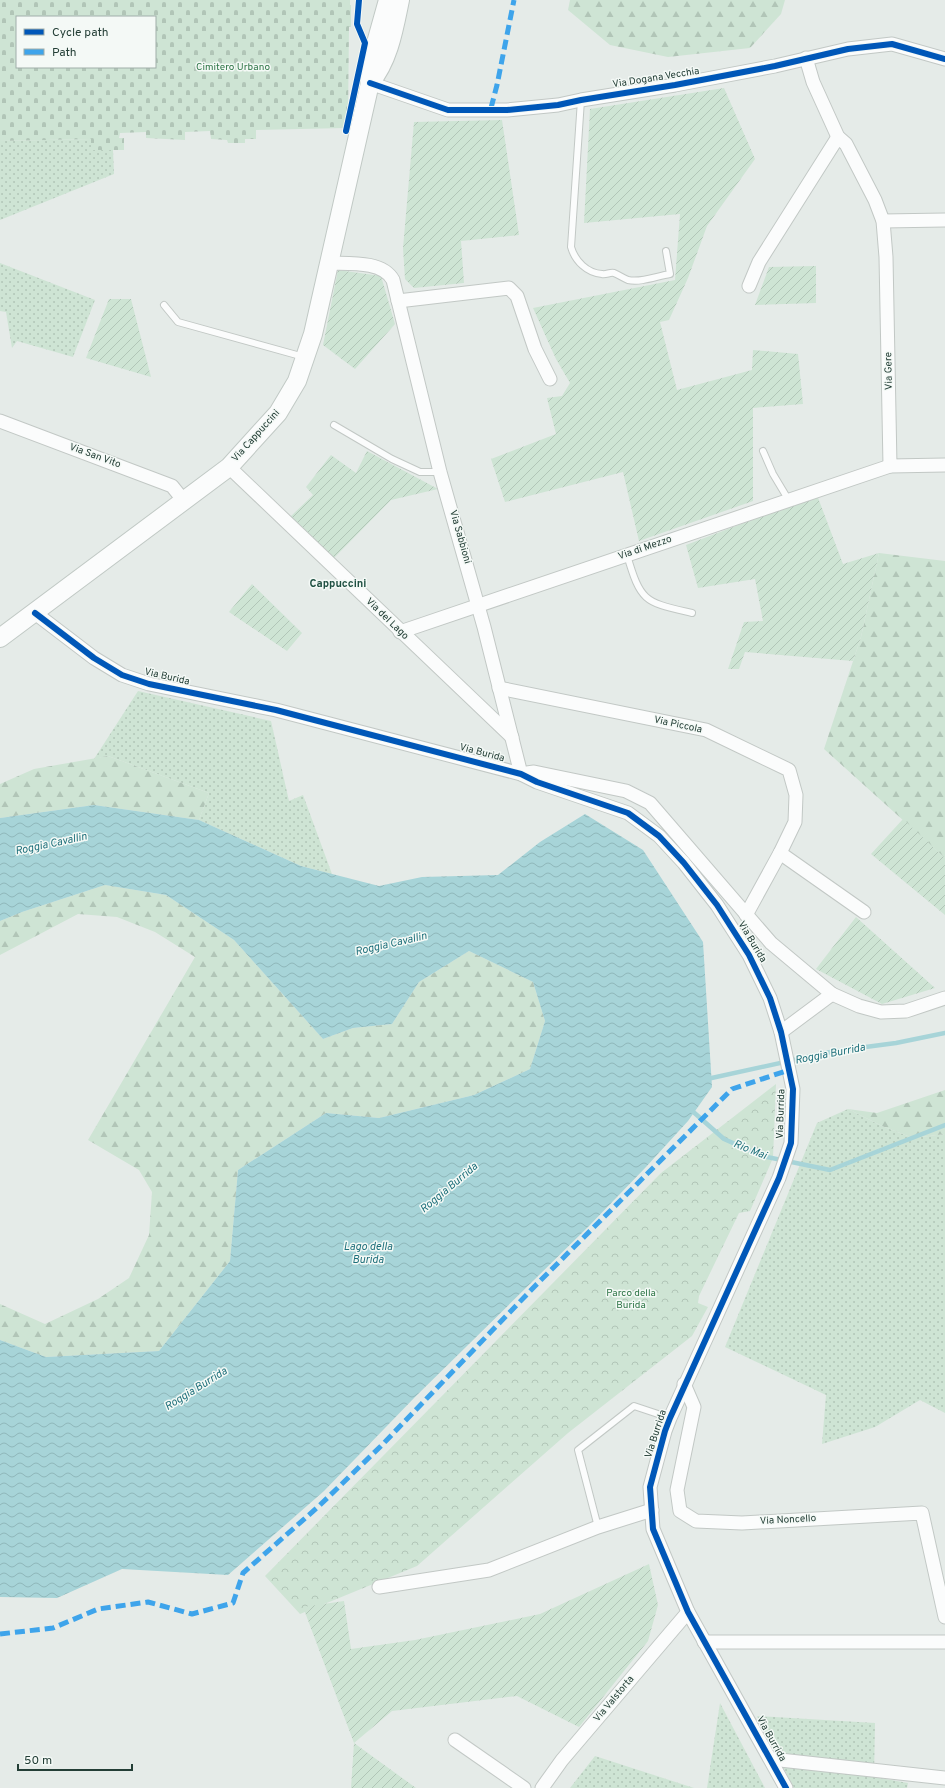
<svg xmlns="http://www.w3.org/2000/svg" width="945" height="1788" font-family="Overpass,sans-serif">
	<style>
		.grass { fill: url(#grass-dots) }
		.forest { fill: url(#forest-firs) }
		.cemetery { fill: url(#cemetery-stones); fill-rule: evenodd }
		.park { fill: url(#park-crowns) }
		.garden { fill: url(#garden-furrows) }
		.water { fill: url(#water-waves) }
		.lines { fill: none; stroke-linecap: round; stroke-linejoin: round }
		.stream { stroke: #a7d4d8; stroke-width: 4.5 }
		.service-casing { stroke: #c2c8c5; stroke-width: 8 }
		.minor-casing { stroke: #c2c8c5; stroke-width: 15 }
		.secondary-casing { stroke: #c1c9c5; stroke-width: 20 }
		.service { stroke: #fbfcfc; stroke-width: 6 }
		.minor { stroke: #fbfcfc; stroke-width: 13 }
		.secondary { stroke: #fbfcfc; stroke-width: 18 }
		.quiet { stroke: #3ea4eb; stroke-width: 5; stroke-dasharray: 10 5; stroke-linecap: butt }
		.cycleway-casing { stroke: #f4f9f6; stroke-width: 8 }
		.cycleway { stroke: #0057b8; stroke-width: 6 }
		.labels { text-anchor: middle; dominant-baseline: central; stroke-width: 3; stroke-linejoin: round; paint-order: stroke }
		.park-label { font-size: 10px; fill: #2d7546; stroke: #f4f9f6 }
		.street-label { font-size: 10px; fill: #233e36; stroke: #f4f9f6 }
		.neighbourhood-label { font-size: 11px; font-weight: bold; fill: #1f5042; stroke: #f4f9f6 }
		.water-label { font-size: 11px; font-style: italic; fill: #1d6f7a; stroke: #f4f9f6 }
	</style>
	<defs>
		<pattern id="grass-dots" width="8" height="8" patternUnits="userSpaceOnUse"><rect width="8" height="8" fill="#cee4d4"/><path d="M2 2h.1M6 6h.1" fill="none" stroke="#b1c5b7" stroke-width="1.8" stroke-linecap="round"/></pattern>
		<pattern id="forest-firs" width="22" height="20" patternUnits="userSpaceOnUse"><rect width="22" height="20" fill="#cee4d4"/><path d="M5 1l3.5 6h-7zM16 11l3.5 6h-7z" fill="#b1c5b7"/></pattern>
		<pattern id="cemetery-stones" width="16" height="16" patternUnits="userSpaceOnUse"><rect width="16" height="16" fill="#cee4d4"/><path d="M2 7V4a2 2 0 0 1 4 0v3zM10 15v-3a2 2 0 0 1 4 0v3z" fill="#b1c5b7"/></pattern>
		<pattern id="park-crowns" width="20" height="18" patternUnits="userSpaceOnUse"><rect width="20" height="18" fill="#cee4d4"/><path d="M2 6a3 3 0 1 1 6 0M12 15a3 3 0 1 1 6 0" fill="none" stroke="#b1c5b7"/></pattern>
		<pattern id="garden-furrows" width="10" height="10" patternUnits="userSpaceOnUse"><rect width="10" height="10" fill="#cee4d4"/><path d="M-1 1l2-2M0 10L10 0M9 11l2-2" fill="none" stroke="#b1c5b7"/></pattern>
		<pattern id="water-waves" width="16" height="10" patternUnits="userSpaceOnUse"><rect width="16" height="10" fill="#a7d4d8"/><path d="M0 5q4-4 8 0t8 0" fill="none" stroke="#8fb7ba"/></pattern>
	</defs>
	<rect width="100%" height="100%" fill="#e5ebe8"/>
	<g class="grass">
		<path d="M91,139L92,150H113L114,174L0,220V141Z"/>
		<path d="M0,263L95,300L73,357L17,341L12,348L6,312L0,311Z"/>
		<path d="M138,691L271,721L289,801L303,795L332,874L301,866L199,820L209,793L108,756L94,759Z"/>
		<path d="M848,1109L882,1126L913,1138L945,1134V1413L920,1400L875,1427L822,1444L826,1395L725,1347L817,1123Z"/>
		<path d="M720,1703L765,1788H707Z"/>
		<path d="M757,1716L875,1723L874,1777L908,1783L907,1788H794Z"/>
		<path d="M595,1756L694,1788H570Z"/>
	</g>
	<g class="forest">
		<path d="M570,0H785L781,14L750,48L668,57L610,45L568,10Z"/>
		<path d="M879,553L945,561V858L824,749L861,637Z"/>
		<path d="M108,756L209,793L199,820L94,805L0,818V784L34,769Z"/>
		<path d="M105,885L166,895L234,940L323,1039L353,1028L392,1024L419,982L469,951L533,982L545,1021L530,1069L474,1095L379,1118L326,1113L238,1170L230,1261L159,1351L46,1357L0,1340V1304L45,1324L98,1299L129,1278L149,1235L152,1192L139,1170L88,1140L195,957L155,932L117,917L78,914L0,955V921L22,912Z"/>
		<path d="M945,1090V1134L913,1138L882,1126L848,1109L877,1113Z"/>
	</g>
	<path class="cemetery" d="M0,0H350V5H351V27H349L348,118L345,119V128L256,130V139H245V143H228L227,140L211,139L210,131L185,132V140L146,138V132L120,133L119,138H124V150H91V139L0,141ZM17,17H155V67H17Z"/>
	<path class="park" d="M776,1084L773,1158L750,1211L739,1213L699,1296L698,1303L708,1307L692,1336L568,1433L417,1566L300,1614L265,1576L661,1173Z"/>
	<g class="garden">
		<path d="M724,88L755,159L707,226L688,278L669,320L660,322L677,390L752,370L753,350L798,354L803,404L753,408V501L639,541L623,472L505,502L491,459L556,434L547,398L562,396L570,383L556,359L533,308L675,280L680,214L584,223L590,109Z"/>
		<path d="M502,120L519,235L461,241L464,283L414,288L405,279L403,248L414,122Z"/>
		<path d="M816,266V303L755,305L769,267Z"/>
		<path d="M338,270L381,276L395,324L355,369L323,345Z"/>
		<path d="M109,299H131L151,377L86,358Z"/>
		<path d="M367,451L438,489L391,500L333,559L289,518L313,495L306,487L331,455L356,473Z"/>
		<path d="M817,495L843,564L879,553L861,637L853,661L745,652L739,669H728L744,622L763,621L755,579L698,588L686,545Z"/>
		<path d="M252,584L302,633L287,651L229,612Z"/>
		<path d="M903,819L945,858V915L871,854Z"/>
		<path d="M856,917L935,988L882,1004L816,969Z"/>
		<path d="M649,1564L658,1605L648,1641L579,1727L517,1696L392,1711L354,1743L416,1788H351L354,1743L303,1607L344,1601L351,1649L415,1640L540,1614Z"/>
	</g>
	<path class="water" d="M94,805L199,820L301,866L379,886L422,877L498,875L540,842L585,814L643,850L703,942L712,1087L688,1121L646,1167L589,1226L415,1397L324,1491L228,1575L122,1569L57,1598L0,1597V1340L46,1357L159,1351L230,1261L238,1170L326,1113L379,1118L474,1095L530,1069L545,1021L533,982L469,951L419,982L392,1024L353,1028L323,1039L234,940L166,895L105,885L22,912L0,921V818Z"/>
	<g class="lines">
		<g class="stream">
			<path d="M707,1079L835,1051L896,1043L945,1033"/>
			<path d="M690,1109L724,1139L762,1156L830,1170L945,1125"/>
		</g>
		<g class="service-casing">
			<g id="service">
				<path d="M581,100L571,247C575,261 587,273 602,274C606,275 610,272 614,273C619,275 623,278 628,280C641,283 657,276 670,274L666,251"/>
				<path d="M164,305L178,322L304,357"/>
				<path d="M334,425L392,459L420,472H440"/>
				<path d="M763,451L773,474L788,499"/>
				<path d="M627,555C641,603 645,602 692,613"/>
				<path d="M598,1527L578,1450L634,1406L670,1418"/>
			</g>
		</g>
		<g class="minor-casing">
			<g id="minor">
				<path d="M806,58L813,82L838,137L846,144L875,200L883,221L886,257L890,466L945,465"/>
				<path d="M370,83L448,110H507L558,105L581,100L675,85L775,66L848,49L892,44L945,59"/>
				<path d="M883,221L945,220"/>
				<path d="M328,263C347,264 382,260 393,280L440,472L484,627L521,774"/>
				<path d="M749,286L759,262L838,137"/>
				<path d="M398,301L509,288L517,296L535,349L550,379"/>
				<path d="M0,421L172,486L184,501"/>
				<path d="M229,467L512,737"/>
				<path d="M35,613L94,658L122,675L149,684L276,710L521,774L537,782L628,813L659,836L684,863L717,905L749,955L770,998L781,1032L793,1089L791,1143L779,1178L670,1418L665,1431L650,1487L653,1529L688,1612L786,1788"/>
				<path d="M400,632L890,466"/>
				<path d="M499,688L706,730L789,770L796,795L795,822L780,853L746,915"/>
				<path d="M527,773L534,772L626,791L650,803L771,943L832,994L859,1006L881,1012L906,1011L945,998"/>
				<path d="M780,853L864,912"/>
				<path d="M781,1032L832,994"/>
				<path d="M684,1384L694,1407L677,1490L680,1511L696,1521L742,1523L922,1513L945,1617"/>
				<path d="M379,1587L489,1570L598,1527L652,1510"/>
				<path d="M704,1642H945"/>
				<path d="M455,1740L524,1788"/>
				<path d="M771,1759L945,1778"/>
				<path d="M542,1788L562,1760L688,1612"/>
			</g>
		</g>
		<g class="secondary-casing">
			<g id="secondary">
				<path d="M388,0L369,68L370,83C389,60 394,29 400,0"/>
				<path d="M0,638L229,467L278,413L297,381L313,334L370,83"/>
			</g>
		</g>
		<use href="#service" class="service"/>
		<use href="#minor" class="minor"/>
		<use href="#secondary" class="secondary"/>
		<g class="quiet">
			<path d="M491,108L497,85L514,0"/>
			<path d="M0,1634L53,1628L98,1609L148,1602L192,1614L233,1603L243,1573L319,1506L381,1446L535,1286L732,1089L789,1070"/>
		</g>
		<g class="cycleway-casing">
			<g id="cycleway">
				<path d="M370,83L448,110H507L558,105L581,100L675,85L775,66L848,49L892,44L945,59"/>
				<path d="M346,131L365,43L357,24L359,0"/>
				<path d="M35,613L94,658L122,675L149,684L276,710L521,774L537,782L628,813L659,836L684,863L717,905L749,955L770,998L781,1032L793,1089L791,1143L779,1178L670,1418L665,1431L650,1487L653,1529L688,1612L786,1788"/>
			</g>
		</g>
		<use href="#cycleway" class="cycleway"/>
	</g>
	<g class="labels">
		<g class="park-label">
			<text x="233" y="67">Cimitero Urbano</text>
			<text x="631" y="1293">Parco della<tspan x="631" dy="12">Burida</tspan></text>
		</g>
		<g class="street-label">
			<text transform="translate(656 78) rotate(-9)">Via Dogana Vecchia</text>
			<text transform="translate(889 371) rotate(-91)">Via Gere</text>
			<text transform="translate(256 436) rotate(-48)">Via Cappuccini</text>
			<text transform="translate(95 456) rotate(20)">Via San Vito</text>
			<text transform="translate(460 537) rotate(74)">Via Sabbioni</text>
			<text transform="translate(645 548) rotate(-19)">Via di Mezzo</text>
			<text transform="translate(387 619) rotate(44)">Via del Lago</text>
			<text transform="translate(167 677) rotate(13)">Via Burida</text>
			<text transform="translate(678 725) rotate(12)">Via Piccola</text>
			<text transform="translate(482 753) rotate(15)">Via Burida</text>
			<text transform="translate(752 942) rotate(59)">Via Burida</text>
			<text transform="translate(781 1114) rotate(-88)">Via Burrida</text>
			<text transform="translate(656 1434) rotate(-72)">Via Burrida</text>
			<text transform="translate(788 1520) rotate(-3)">Via Noncello</text>
			<text transform="translate(614 1699) rotate(-50)">Via Valstorta</text>
			<text transform="translate(771 1739) rotate(61)">Via Burrida</text>
		</g>
		<g class="neighbourhood-label">
			<text x="338" y="584">Cappuccini</text>
		</g>
		<g class="water-label">
			<text transform="translate(51 844) rotate(-12)">Roggia Cavallin</text>
			<text transform="translate(391 944) rotate(-13)">Roggia Cavallin</text>
			<text transform="translate(830 1054) rotate(-11)">Roggia Burrida</text>
			<text transform="translate(750 1150) rotate(22)">Rio Mai</text>
			<text transform="translate(449 1188) rotate(-40)">Roggia Burrida</text>
			<text x="368" y="1247">Lago della<tspan x="368" dy="13">Burida</tspan></text>
			<text transform="translate(196 1389) rotate(-32)">Roggia Burrida</text>
		</g>
	</g>
	<rect x="16" y="16" width="140" height="52" fill="#f4f9f6" stroke="#a0aea9"/>
	<rect x="24" y="29" width="20" height="6" fill="#0057b8" stroke="#a0aea9"/>
	<text x="52" y="36" font-size="12" fill="#233e36">Cycle path</text>
	<rect x="24" y="49" width="20" height="6" fill="#3ea4eb" stroke="#a0aea9"/>
	<text x="52" y="56" font-size="12" fill="#233e36">Path</text>
	<path d="M18 1764v6h114v-6" fill="none" stroke="#233e36" stroke-width="2"/>
	<text x="24" y="1764" font-size="12" fill="#233e36" stroke="#f4f9f6" stroke-width="3" paint-order="stroke">50 m</text>
</svg>
